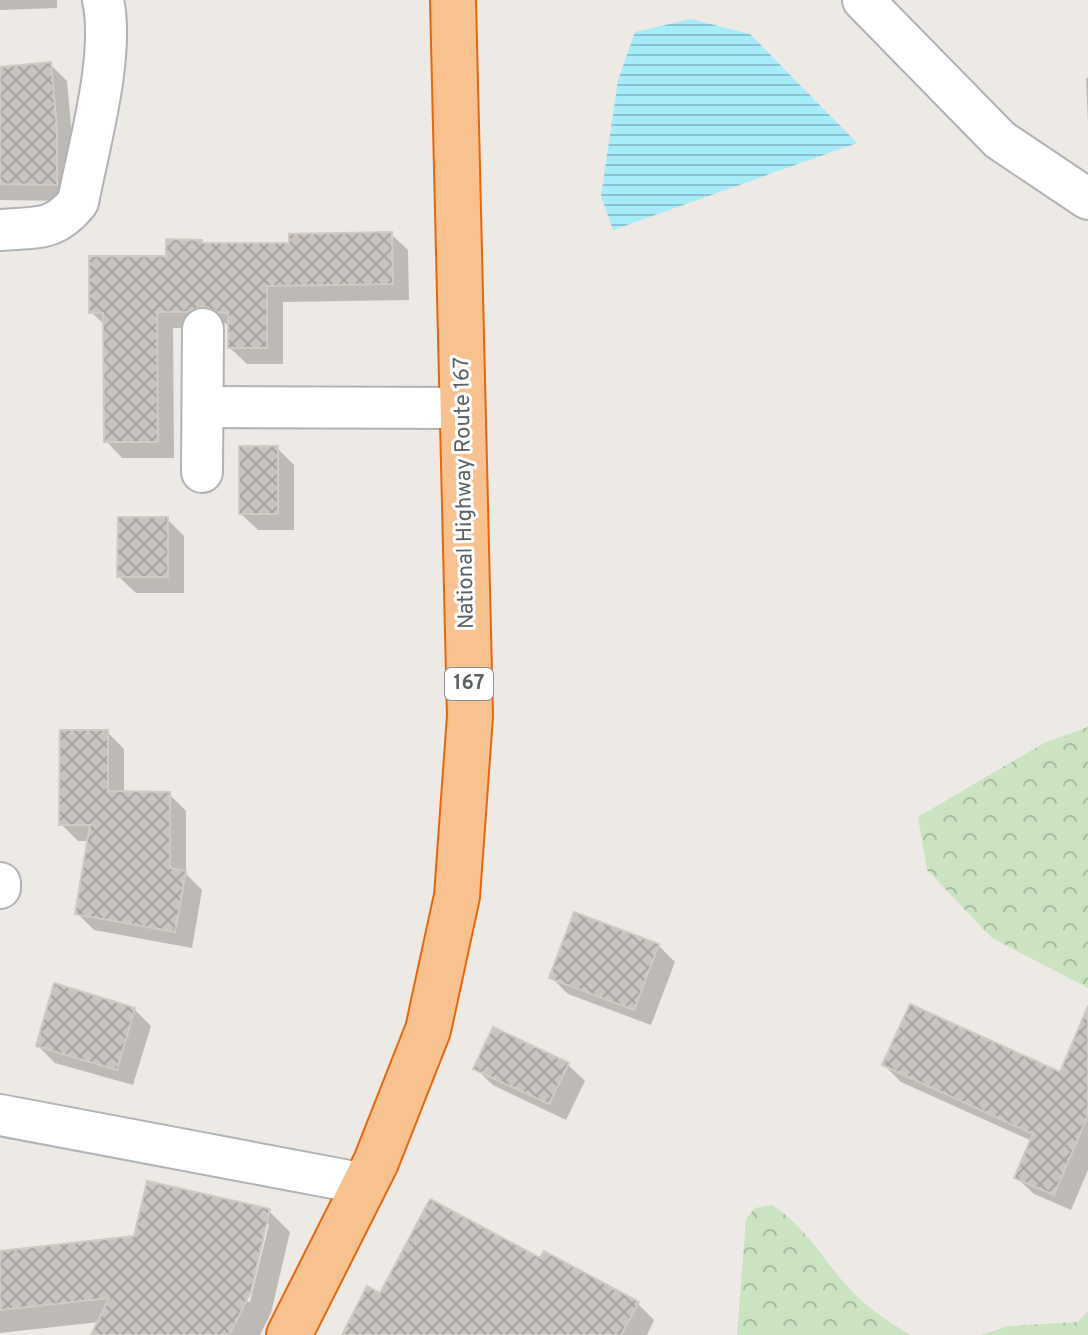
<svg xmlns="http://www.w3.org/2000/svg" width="1088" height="1335" font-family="Overpass,sans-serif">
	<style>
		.forest { fill: url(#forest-crowns) }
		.water { fill: url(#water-rules) }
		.shadow { fill: #0003; fill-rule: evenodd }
		.building { fill: url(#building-cross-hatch); stroke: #d2c9c2; stroke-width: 2 }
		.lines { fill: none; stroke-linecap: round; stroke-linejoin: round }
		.street-casing { stroke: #afb3b5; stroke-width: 44 }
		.highway-casing { stroke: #e6680b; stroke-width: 48 }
		.street { stroke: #fff; stroke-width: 40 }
		.highway { stroke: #f8c290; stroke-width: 44 }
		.labels { text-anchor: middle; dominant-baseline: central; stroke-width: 6; stroke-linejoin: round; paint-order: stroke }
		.shield { fill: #fff; stroke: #8d9092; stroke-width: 2 }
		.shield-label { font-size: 20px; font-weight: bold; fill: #5c6163 }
		.street-label { font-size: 22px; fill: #5c6163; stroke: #fff }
	</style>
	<defs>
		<pattern id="forest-crowns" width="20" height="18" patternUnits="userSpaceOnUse" patternTransform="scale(2)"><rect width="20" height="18" fill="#cae4c1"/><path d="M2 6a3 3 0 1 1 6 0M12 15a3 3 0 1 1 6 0" fill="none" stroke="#a7bca0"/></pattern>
		<pattern id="water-rules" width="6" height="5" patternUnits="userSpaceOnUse" patternTransform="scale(2)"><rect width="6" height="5" fill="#a6ecfb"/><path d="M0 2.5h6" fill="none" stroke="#8ac3cf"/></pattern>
		<pattern id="building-cross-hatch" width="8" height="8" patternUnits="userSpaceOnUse" patternTransform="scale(2)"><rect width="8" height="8" fill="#c9c4c0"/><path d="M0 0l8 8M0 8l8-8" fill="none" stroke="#a6a3a0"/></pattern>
	</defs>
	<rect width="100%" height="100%" fill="#ede9e4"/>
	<g class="forest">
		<path d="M1088,727V988L992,938L927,870L918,817L1044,743Z"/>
		<path d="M772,1205C803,1224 823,1259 847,1286C865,1306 888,1322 911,1335H737L746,1219L755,1208Z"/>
		<path d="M1088,1311V1335H981L1008,1326L1078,1322Z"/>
	</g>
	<path class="water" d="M691,19L750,34L857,143L613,230L601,196L618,80L635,32Z"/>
	<g class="shadow">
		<path d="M0,0H57V8L0,10Z"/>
		<path d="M51,65L67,81L73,147V201L0,200V69Z"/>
		<path d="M1086,78H1088V124Z"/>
		<path d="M391,234L408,250L409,300L283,302V364H247L230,348V326L222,322L206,328H173L174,458H122L106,441L105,325L91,312L168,258L204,245H291Z"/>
		<path d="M277,448L294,465V530H258L241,514Z"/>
		<path d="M167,519L184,536V593H136L119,577Z"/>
		<path d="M107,732L124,749V793L169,794L186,811V874L202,890L192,948L94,930L77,913L89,841H78L61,824Z"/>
		<path d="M658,945L675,962L651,1025L568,994L551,977Z"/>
		<path d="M134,1009L151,1026L133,1085L55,1063L38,1046Z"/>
		<path d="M1088,1056V1170L1071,1210L1034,1194L1017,1178L1032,1141L901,1082L884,1065L1061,1075Z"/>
		<path d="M568,1065L585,1081L566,1120L493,1085L476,1069Z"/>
		<path d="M269,1211L290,1232L271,1313L260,1335H93L99,1322L0,1333V1253L136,1238ZM264,1224H269L250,1302L246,1301Z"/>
		<path d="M541,1260L638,1304L654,1320L647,1335H344L381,1296Z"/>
	</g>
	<g class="building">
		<path d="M51,62L57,129V185L0,184V67Z"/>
		<path d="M392,232L393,284L267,286V348H228V313H219L204,306L188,312H157L158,442H104L103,313H89V256H166V239L202,240V243H289V234Z"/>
		<rect x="239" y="446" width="39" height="68"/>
		<path d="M118,517H168V577H117Z"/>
		<path d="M60,730H108V791L170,792V868L186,871L175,932L75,914L90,825H59Z"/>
		<path d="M574,912L659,944L634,1010L549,978Z"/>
		<path d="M54,983L135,1008L117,1070L36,1046Z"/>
		<path d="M910,1004L1060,1072L1088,1006V1115L1054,1195L1014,1178L1033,1134L882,1065Z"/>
		<path d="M493,1027L569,1063L549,1104L473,1069Z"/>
		<path d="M147,1181L270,1209L251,1292L229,1335H91L109,1298L0,1310V1251L134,1236Z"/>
		<path d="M430,1199L540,1258L544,1251L639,1302L621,1335H342L367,1286L380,1293Z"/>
	</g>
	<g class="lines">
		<g class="street-casing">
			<g id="street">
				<path d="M863,0L1000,140L1088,199"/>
				<path d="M0,230C36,227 54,232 78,202C89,145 115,55 103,0"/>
				<path d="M203,407L462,408"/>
				<path d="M202,472L203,329"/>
				<path d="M0,883V888"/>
				<path d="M0,1115L365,1184"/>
			</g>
		</g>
		<g class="highway-casing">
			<path id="highway" d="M289,1335L376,1162L428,1030L457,896L470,716L453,0"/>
		</g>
		<use href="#street" class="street"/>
		<use href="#highway" class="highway"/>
	</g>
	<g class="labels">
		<rect class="shield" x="445" y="668" width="48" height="32" rx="6"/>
		<g class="shield-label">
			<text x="469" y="684">167</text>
		</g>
		<g class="street-label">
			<text transform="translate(465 493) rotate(-91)">National Highway Route 167</text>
		</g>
	</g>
</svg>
